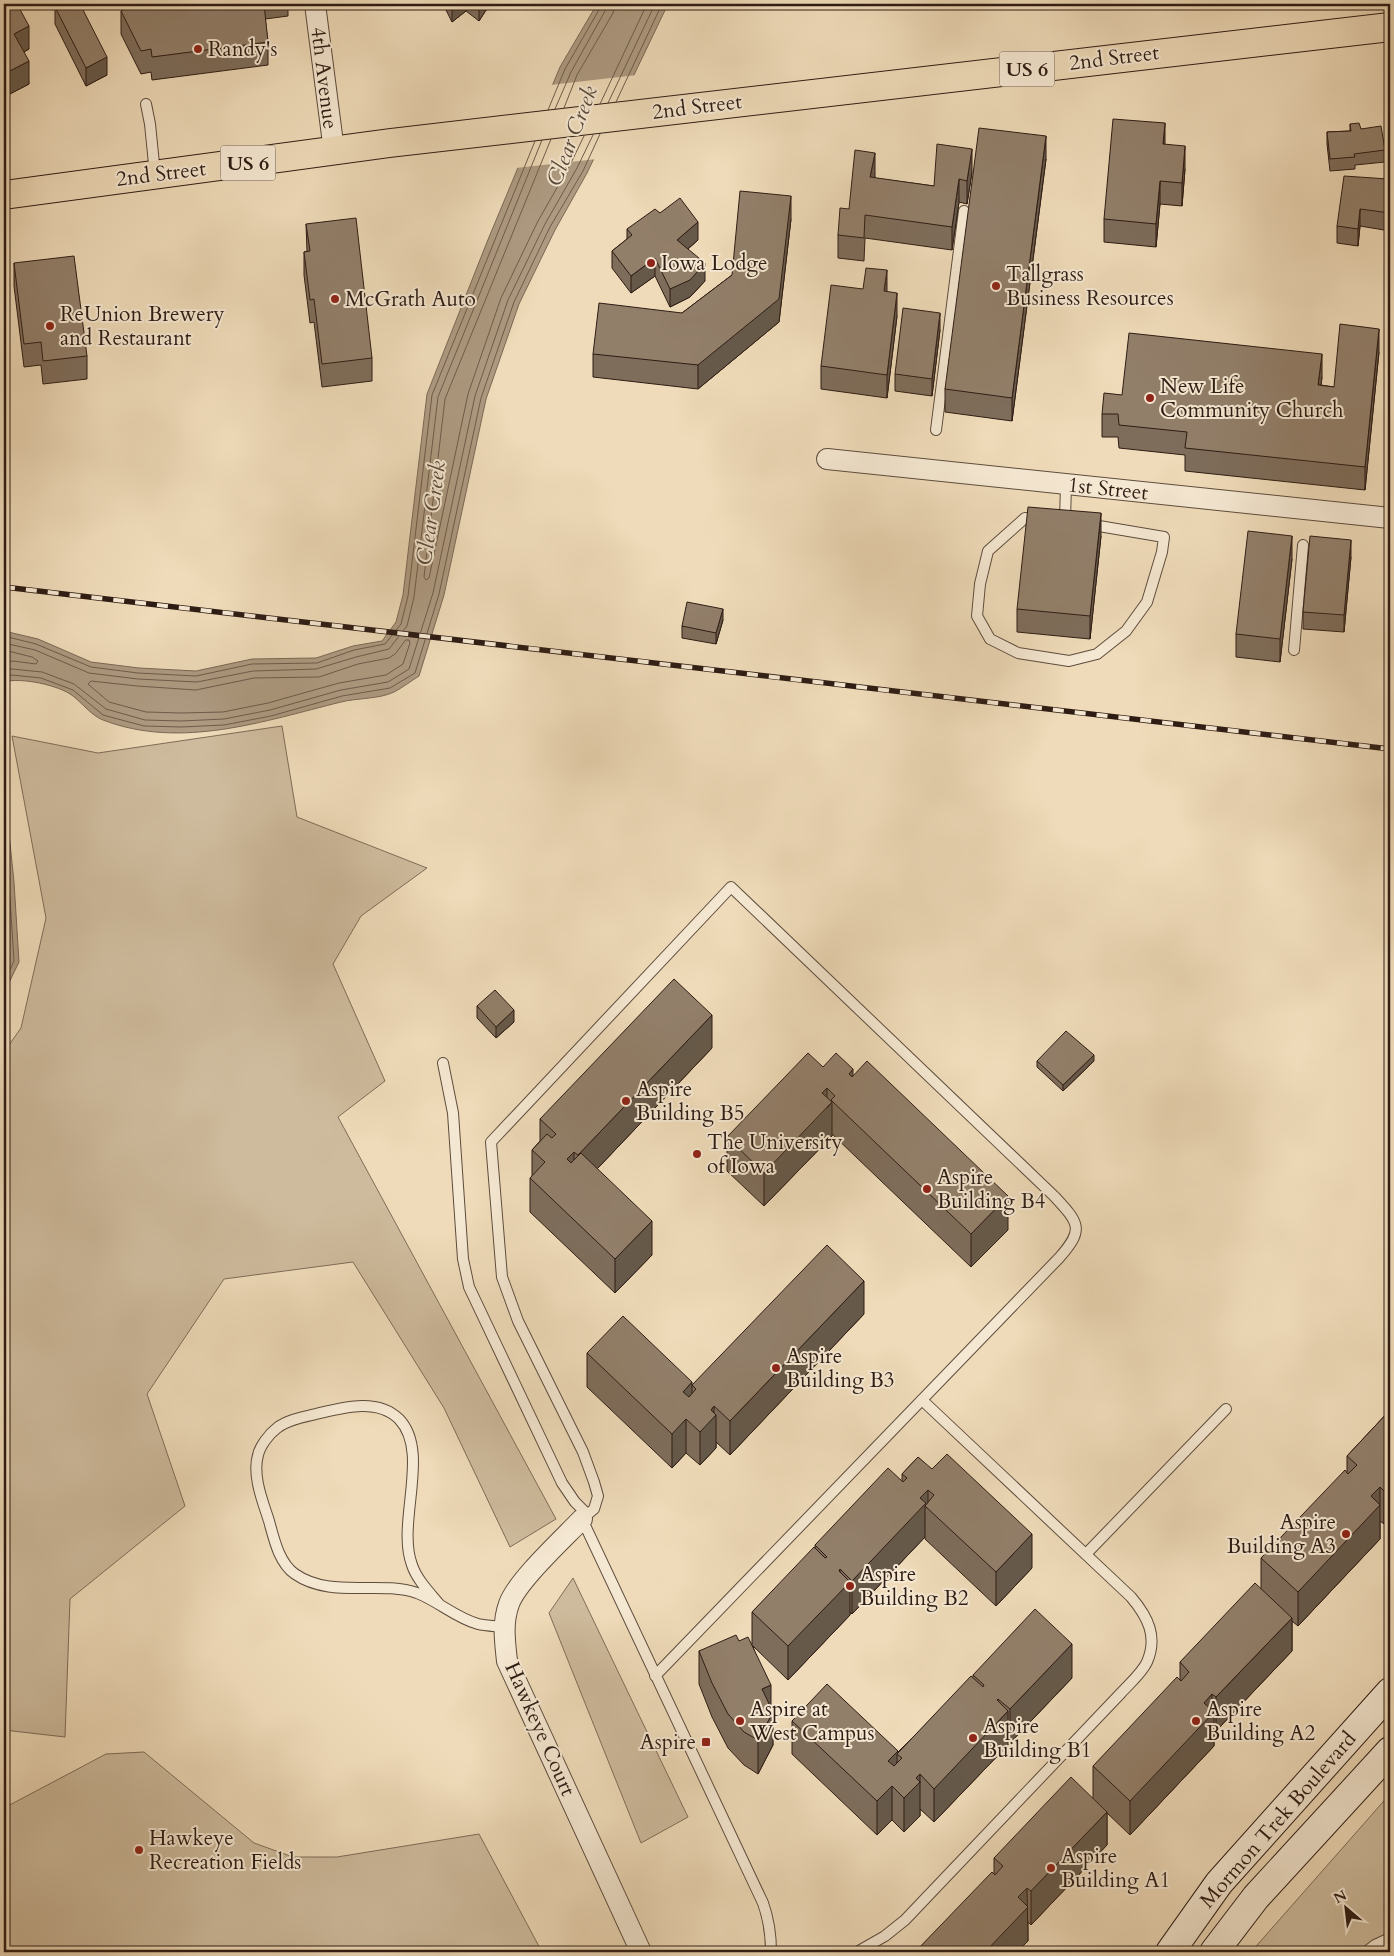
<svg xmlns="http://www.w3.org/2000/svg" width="1394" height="1956" font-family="Cardo,serif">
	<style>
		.green { fill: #cebb9d; stroke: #7e6c58 }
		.water { fill: #ad9a81; stroke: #7a6855 }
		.pier { fill: #efdbb9 }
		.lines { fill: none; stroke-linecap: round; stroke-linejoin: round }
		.shore { stroke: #6e5b4a; stroke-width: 1 }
		.service-casing { stroke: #5e4c3d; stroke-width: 12 }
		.minor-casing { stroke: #5e4c3d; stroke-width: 22 }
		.secondary-casing { stroke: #2e1c14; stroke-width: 30 }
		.primary-casing { stroke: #2e1c14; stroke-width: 30 }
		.service { stroke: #f5e8d2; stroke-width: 10 }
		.minor { stroke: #f5e8d2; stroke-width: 20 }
		.secondary { stroke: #f5e8d2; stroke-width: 28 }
		.primary { stroke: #efdbb9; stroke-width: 28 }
		.rail-casing { stroke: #2e1c14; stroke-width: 5.5 }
		.rail { stroke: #f5e8d2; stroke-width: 4; stroke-dasharray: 11; stroke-linecap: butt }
		.wall { fill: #7e6d5b; stroke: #2e1c14 }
		.shaded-wall { fill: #66594a; stroke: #2e1c14 }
		.building { fill: #927f6a; stroke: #2e1c14 }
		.poi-dot { fill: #8f2418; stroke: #f5e8d2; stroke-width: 2 }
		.labels { text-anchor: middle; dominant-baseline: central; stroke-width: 4; stroke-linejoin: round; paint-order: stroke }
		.shield { fill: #f5e8d2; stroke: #6a594d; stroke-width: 1 }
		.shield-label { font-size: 20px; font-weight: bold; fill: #2e1c14 }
		.poi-label { font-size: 21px; fill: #2e1c14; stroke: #f5e8d2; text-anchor: start }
		.street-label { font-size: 21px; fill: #2e1c14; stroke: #f5e8d2 }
		.water-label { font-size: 22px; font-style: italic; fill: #5a483a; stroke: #f5e8d2 }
	</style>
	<rect width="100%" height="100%" fill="#efdbb9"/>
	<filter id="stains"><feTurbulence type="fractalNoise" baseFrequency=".004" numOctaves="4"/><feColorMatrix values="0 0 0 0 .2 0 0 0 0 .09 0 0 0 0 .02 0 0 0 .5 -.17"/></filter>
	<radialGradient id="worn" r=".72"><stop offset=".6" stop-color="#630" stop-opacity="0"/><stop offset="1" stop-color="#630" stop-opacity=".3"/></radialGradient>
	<g class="green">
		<path d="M282,726L297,817L427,868L361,916L333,964L385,1081L338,1117L556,1519L510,1547L444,1408L353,1262L224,1279L147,1394L185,1506L70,1599L65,1737L4,1730V1052L21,1028L46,918L12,736L98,753Z"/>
		<path d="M573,1578L688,1817L641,1843L549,1613Z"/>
		<path d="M144,1752L254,1843L293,1857H337L479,1834L542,1952H4V1808L106,1754Z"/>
		<path d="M1390,1794V1952H1251Z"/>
	</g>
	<g class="water">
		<path d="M597,4H668L587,173L555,230L519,304L486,399L444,595L419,676C411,681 402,688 394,692C380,699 357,698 341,702C264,721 181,750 103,720C92,716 82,703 73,696C59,685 20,677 4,682V631L38,639L91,662L139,668L196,671L252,659L316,658L353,646L382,641L396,622L403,595L427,394L487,242L560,67Z"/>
		<path d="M4,806L7,814L14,882L19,962L4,993Z"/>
	</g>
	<path class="pier" d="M637,75L597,159L516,168L550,85Z"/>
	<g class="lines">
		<g class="shore">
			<path d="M616,102L662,4"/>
			<path d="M608,103L655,4"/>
			<path d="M600,104L647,4"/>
			<path d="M564,108L577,75L613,13L615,4"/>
			<path d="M555,109L571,72L605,11L607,4"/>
			<path d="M548,110L565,69L600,8L601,4"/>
			<path d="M551,139L445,399L424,577L426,580L429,578L468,394L501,298L538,221L570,165L584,136"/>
			<path d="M4,636L36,644L91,667L138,673L196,676L252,664L317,663L354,650L385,644L401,624L408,596L432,395L535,141"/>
			<path d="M406,640H409L410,643L403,664L386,675L339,683L268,703L223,712L181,713L146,712L109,702L88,684L91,681L137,686L196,690L254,678L319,677L358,664L389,658L395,654Z"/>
			<path d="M4,643L35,650L89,673L138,679L197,682L253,671L316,669L356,657L389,649L407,626L414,597L438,397L542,140"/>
			<path d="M4,650L32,657L38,661L36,664L13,661L4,662"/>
			<path d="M4,670L12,669L42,672L74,684L106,709L145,720L181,721L224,719L270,710L341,690L388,682L409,669L433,593L475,396L508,300L545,224L577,168L593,135"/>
			<path d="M4,677L12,675L41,678L73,690L103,715L144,726L181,727L224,725L271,716L342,696L390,688L415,673L439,594L481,398L514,302L550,227L583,171L600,134"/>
			<path d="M4,833L9,883L14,961L4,982"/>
			<path d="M4,893L8,959L4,968"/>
		</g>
		<g class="service-casing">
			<g id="service">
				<path d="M146,104L150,124L155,174"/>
				<path d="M936,430L964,211"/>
				<path d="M1039,519L1025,518L988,551L980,584L977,616L990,639L1018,653L1069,661L1097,654L1126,631L1147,602L1162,552L1164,537L1087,524"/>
				<path d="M1063,521H1065L1066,484"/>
				<path d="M1294,650L1303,545"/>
				<path d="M443,1063L453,1113L463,1259L469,1287L562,1483L575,1502L587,1514"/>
				<path d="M1086,1554L1226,1409"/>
				<path d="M440,1605C430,1593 417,1580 412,1565C396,1523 431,1452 399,1419C377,1397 341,1408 316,1414C303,1417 287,1420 277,1428C269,1434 260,1446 258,1455C252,1476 263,1502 269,1521C274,1539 279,1563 295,1574C331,1599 379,1580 417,1593C438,1601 456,1618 478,1624C486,1626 496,1626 504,1627"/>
				<path d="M655,1676L1059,1258C1085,1229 1079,1223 1054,1196L731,887L491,1142L502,1277L518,1321L583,1452L594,1482L598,1496L594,1509L582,1519L763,1903C769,1920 771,1934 771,1952"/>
				<path d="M857,1952L885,1936L905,1920L1121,1693C1129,1684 1142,1673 1147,1662C1158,1637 1148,1617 1131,1597L922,1400"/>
				<path d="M1366,1952L1375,1945L1390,1938"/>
			</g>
		</g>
		<g class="minor-casing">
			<g id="minor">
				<path d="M315,4L334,151"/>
				<path d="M827,459L1390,518"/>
				<path d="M582,1519C564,1538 517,1581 509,1604C502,1623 505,1642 507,1661L641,1952"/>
			</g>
		</g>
		<g class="secondary-casing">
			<g id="secondary">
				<path d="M1170,1952L1219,1883L1390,1692"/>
				<path d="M1214,1952L1256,1897L1390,1751"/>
			</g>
		</g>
		<g class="primary-casing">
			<path id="primary" d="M4,195L390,143L1390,27"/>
		</g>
		<use href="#service" class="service"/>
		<use href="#minor" class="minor"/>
		<use href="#secondary" class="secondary"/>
		<use href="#primary" class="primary"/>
		<g class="rail-casing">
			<path id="rail" d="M4,587L1390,749"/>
		</g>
		<use href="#rail" class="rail"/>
	</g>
	<g class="wall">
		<path d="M4,4L29,49L24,52L29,84L6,96L4,91Z"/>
		<path d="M135,4H288V16L265,19L268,42V65L152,80L151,72L141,74L121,34V11Z"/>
		<path d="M443,4H490L479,21L466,11L452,22Z"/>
		<path d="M718,4H749L718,7Z"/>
		<path d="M55,7L107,75L86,86L55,24Z"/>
		<path d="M1350,124L1361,129L1385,150V162L1355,165V169L1330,171L1327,144V132L1350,131Z"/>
		<path d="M1165,144L1185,169L1182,206L1160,204L1156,247L1104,242V219Z"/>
		<path d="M1046,159L1012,421L945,412V389Z"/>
		<path d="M972,172L967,204L959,202L952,250L865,238L864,261L838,258V235L849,209L875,176L874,178L934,186Z"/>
		<path d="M1388,189H1390V231L1360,226L1358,246L1337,243V226Z"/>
		<path d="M660,213L698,240L688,249L705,281L690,297L670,307L655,276L631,293L612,268V251L627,239V229Z"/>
		<path d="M791,219L779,322L698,389L593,377V354L682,313L732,275Z"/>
		<path d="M306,224L372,358V381L322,387L314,322L310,323L304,275V252L307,251Z"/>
		<path d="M14,263L87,356V379L43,384L41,365L24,367L14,286Z"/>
		<path d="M887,292L897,316L887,398L821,389V366Z"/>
		<path d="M940,330L932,396L895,391V374Z"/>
		<path d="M1379,352L1365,490L1185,471V455L1119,448L1118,437H1102V414L1122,395L1322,377L1321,385L1334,387Z"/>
		<path d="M1101,536L1090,639L1017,632V609Z"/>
		<path d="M1351,557L1344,632L1303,629V612Z"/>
		<path d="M1292,559L1280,662L1236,657V634Z"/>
		<path d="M723,620L716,644L682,638V626Z"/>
		<path d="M477,1006L514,1022L496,1038L477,1018Z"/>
		<path d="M712,1048L597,1169L652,1255L615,1293L530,1212V1178L532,1176V1150L540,1141V1119Z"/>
		<path d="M1037,1061H1094L1063,1091L1037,1067Z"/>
		<path d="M823,1067L853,1075L1008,1230L971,1267L832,1134V1136L764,1206L727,1171V1137Z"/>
		<path d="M864,1314L730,1455L716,1442V1448L700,1465L686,1453L672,1468L587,1387V1353L692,1385Z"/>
		<path d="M1390,1410L1384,1524L1380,1521V1539L1298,1626L1292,1621V1651L1216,1731L1214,1729V1746L1130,1835L1107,1813V1845L1031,1925L1028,1922V1941L1017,1952H915L994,1874V1858L1093,1798V1766L1180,1680V1662L1261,1589V1558L1347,1472V1456Z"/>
		<path d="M918,1457L1032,1568L996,1606L925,1539V1537L852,1614L850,1612V1615L788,1680L753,1646L771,1708L773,1745L758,1774L744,1765L728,1748L712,1717L699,1684V1651L739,1641L752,1645V1612L815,1549V1545L902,1481V1474Z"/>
		<path d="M973,1675L1072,1678L1010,1743L1008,1742V1745L934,1822L920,1809V1816L904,1832L892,1820L877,1835L792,1754V1721L898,1752L973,1677Z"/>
	</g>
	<g class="shaded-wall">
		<path d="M452,4H466V11L452,22Z"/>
		<path d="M479,4H490L479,21Z"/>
		<path d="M29,26V49L14,57V34Z"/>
		<path d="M107,57V75L86,86V68Z"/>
		<path d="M29,61V84L6,96V73Z"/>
		<path d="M1165,123V146L1163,144Z"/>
		<path d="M1046,136V159L1012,421V398Z"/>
		<path d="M1185,146V169L1182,206V183Z"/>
		<path d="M972,149V172L967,204V181Z"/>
		<path d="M875,153V176L870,200V177Z"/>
		<path d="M959,179V202L952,250V227Z"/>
		<path d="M1160,181V204L1156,247V224Z"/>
		<path d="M791,196V219L779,322L698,389V365Z"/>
		<path d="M1360,209V226L1358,246V229Z"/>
		<path d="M698,222V240L677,258V240Z"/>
		<path d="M655,258V276L631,293V276Z"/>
		<path d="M705,263V281L690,297L670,307V289Z"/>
		<path d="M887,270V293L884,291Z"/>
		<path d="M897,293V316L887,398V375Z"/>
		<path d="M940,313V330L932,396V379Z"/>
		<path d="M1379,329V352L1365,490V467Z"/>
		<path d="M1322,354V377L1318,408V385Z"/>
		<path d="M1101,513V536L1090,639V616Z"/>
		<path d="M1292,536V559L1280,662V639Z"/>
		<path d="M1351,540V557L1344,632V615Z"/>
		<path d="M723,609V620L716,644V633Z"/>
		<path d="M514,1010V1022L496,1038V1027Z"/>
		<path d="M712,1015V1048L578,1189V1155Z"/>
		<path d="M1094,1055V1061L1063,1091V1085Z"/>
		<path d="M853,1069V1103L849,1074Z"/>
		<path d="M827,1088V1108L832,1102V1136L764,1206V1173L822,1093Z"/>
		<path d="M574,1152V1185L567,1159Z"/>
		<path d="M1008,1196V1230L971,1267V1234Z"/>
		<path d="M652,1221V1255L615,1293V1259Z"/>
		<path d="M864,1281V1314L730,1455V1421Z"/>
		<path d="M692,1382V1416L686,1419V1453L672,1468V1434L683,1392Z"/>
		<path d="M714,1406V1417L716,1415V1448L700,1465V1432L711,1410Z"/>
		<path d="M1390,1484V1518L1384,1524V1491Z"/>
		<path d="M1380,1487V1539L1298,1626V1592L1371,1496Z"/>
		<path d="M928,1490V1509L925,1506V1537L852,1614V1581L920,1498Z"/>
		<path d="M1032,1534V1568L996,1606V1572Z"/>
		<path d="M840,1569V1592L850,1582V1615L788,1680V1646Z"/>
		<path d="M1292,1618V1651L1216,1731V1697Z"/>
		<path d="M1072,1644V1678L1010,1743V1709Z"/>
		<path d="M771,1685V1715L773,1712V1745L758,1774V1740L762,1689Z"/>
		<path d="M1212,1694V1714L1214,1712V1746L1130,1835V1801L1204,1703Z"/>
		<path d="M998,1699V1722L1008,1711V1745L934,1822V1789Z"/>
		<path d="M898,1751V1755L897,1754V1786H892V1820L877,1835V1801L888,1761Z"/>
		<path d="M920,1774V1783V1782V1816L904,1832V1798L916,1778Z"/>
		<path d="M1107,1812V1845L1031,1925V1891Z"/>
		<path d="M1027,1888L1028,1941L1017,1952H985L1018,1897Z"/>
	</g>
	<g class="building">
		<path d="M4,4H17L29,26L14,34L29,61L6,73L4,68Z"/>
		<path d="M62,4H80L107,57L86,68L55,7Z"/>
		<path d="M135,4H264L268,42L152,57L151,49L141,51L121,11Z"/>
		<path d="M1113,119L1165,123L1163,144L1185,146L1182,183L1160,181L1156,224L1104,219Z"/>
		<path d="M1359,123L1361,129L1381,126L1385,150L1354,154L1355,157L1330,159L1327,132L1351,131L1350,124Z"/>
		<path d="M979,128L1046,136L1012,398L945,389Z"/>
		<path d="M937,144L972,149L967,181L959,179L952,227L865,215L864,238L838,235L840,208L849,209L855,150L875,153L870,177L934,186Z"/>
		<path d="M1344,176L1388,179L1386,189H1390V213L1360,209L1358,229L1337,226Z"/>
		<path d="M740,191L791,196L779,299L698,365L593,354L599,303L682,313L732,275Z"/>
		<path d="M680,198L698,222L677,240L705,263L690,280L670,289L655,258L631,276L612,251L632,235L627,229L655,209L660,213Z"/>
		<path d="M356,218L372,358L322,364L314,299L310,300L304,252L310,251L306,224Z"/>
		<path d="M74,256L87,356L43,361L41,342L24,344L14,263Z"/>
		<path d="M866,268L887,270L884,291L897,293L887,375L821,366L831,285L863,289Z"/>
		<path d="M903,308L940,313L932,379L895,374Z"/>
		<path d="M1340,324L1379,329L1365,467L1185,448L1187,432L1119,425L1118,414H1102L1104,393L1122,395L1129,333L1322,354L1318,385L1334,387Z"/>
		<path d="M1028,507L1101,513L1090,616L1017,609Z"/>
		<path d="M1248,531L1292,536L1280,639L1236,634Z"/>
		<path d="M1310,536L1351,540L1344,615L1303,612Z"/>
		<path d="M687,602L723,609L716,633L682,626Z"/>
		<path d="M674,979L712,1015L578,1155L574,1152L567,1159L571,1163L581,1153L652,1221L615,1259L530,1178L545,1162L532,1150L547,1134L552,1138L556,1134L540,1119Z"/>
		<path d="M495,990L514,1010L496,1027L477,1006Z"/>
		<path d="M1066,1031L1094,1055L1063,1085L1037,1061Z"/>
		<path d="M808,1053L823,1067L836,1053L853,1069L849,1074L852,1077L867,1061L1008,1196L971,1234L831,1100L835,1096L827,1088L822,1093L832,1102L764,1173L727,1137Z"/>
		<path d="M827,1245L864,1281L730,1421L714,1406L711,1410L716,1415L700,1432L686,1419L672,1434L587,1353L623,1316L692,1382L683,1392L689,1397L696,1389L692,1385Z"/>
		<path d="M1390,1410V1484L1384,1491L1380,1487L1371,1496L1380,1505L1298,1592L1261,1558L1345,1470L1348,1474L1357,1465L1347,1456Z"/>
		<path d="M947,1454L1032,1534L996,1572L925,1506L934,1495L928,1490L920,1498L926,1503L852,1581L840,1569L839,1571L850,1582L788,1646L752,1612L814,1547L825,1558L827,1557L815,1545L888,1468L903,1482L907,1478L902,1474L918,1457L932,1469Z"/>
		<path d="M1255,1583L1292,1618L1216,1697L1212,1694L1204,1703L1214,1712L1130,1801L1093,1766L1177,1677L1181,1681L1189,1672L1180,1662Z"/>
		<path d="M1035,1609L1072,1644L1010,1709L998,1699L997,1700L1008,1711L934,1789L920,1774L916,1778L920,1782L904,1798L892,1786L877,1801L792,1721L827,1684L898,1751L888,1761L894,1766L902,1758L897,1754L971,1676L983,1687L984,1685L973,1675Z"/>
		<path d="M736,1635L739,1641L748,1637L771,1685L762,1689L773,1712L758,1740L744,1732L728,1714L712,1683L699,1651Z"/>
		<path d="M1071,1777L1107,1812L1031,1891L1027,1888L1018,1897L1028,1907L985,1952H915L992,1872L995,1875L1003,1866L994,1858Z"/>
	</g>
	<g class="poi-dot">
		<circle cx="198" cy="49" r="5"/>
		<circle cx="651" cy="263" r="5"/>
		<circle cx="996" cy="286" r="5"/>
		<circle cx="335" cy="299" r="5"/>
		<circle cx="50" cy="326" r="5"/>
		<circle cx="1150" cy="398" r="5"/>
		<circle cx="626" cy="1101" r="5"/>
		<circle cx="697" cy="1154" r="5"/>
		<circle cx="927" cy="1189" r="5"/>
		<circle cx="776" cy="1368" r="5"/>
		<circle cx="1346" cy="1534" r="5"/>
		<circle cx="850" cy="1586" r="5"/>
		<circle cx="740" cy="1721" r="5"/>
		<circle cx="1196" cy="1721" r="5"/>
		<circle cx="973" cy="1738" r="5"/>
		<rect x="701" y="1737" width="10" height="10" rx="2.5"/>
		<circle cx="139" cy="1850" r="5"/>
		<circle cx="1051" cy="1868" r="5"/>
	</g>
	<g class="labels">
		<g class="shield">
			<rect x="999.5" y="51.5" width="55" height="35" rx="4"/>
			<rect x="220.5" y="145.5" width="55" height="35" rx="4"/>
		</g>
		<g class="shield-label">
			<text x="1027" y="69">US 6</text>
			<text x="248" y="163">US 6</text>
		</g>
		<g class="poi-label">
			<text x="208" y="49">Randy's</text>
			<text x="661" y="263">Iowa Lodge</text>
			<text x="1006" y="274">Tallgrass<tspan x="1006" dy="24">Business Resources</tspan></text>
			<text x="345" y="299">McGrath Auto</text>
			<text x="60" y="314">ReUnion Brewery<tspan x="60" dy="24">and Restaurant</tspan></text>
			<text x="1160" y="386">New Life<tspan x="1160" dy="24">Community Church</tspan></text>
			<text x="636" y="1089">Aspire<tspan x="636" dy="24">Building B5</tspan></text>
			<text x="707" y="1142">The University<tspan x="707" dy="24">of Iowa</tspan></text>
			<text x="937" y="1177">Aspire<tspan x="937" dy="24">Building B4</tspan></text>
			<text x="786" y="1356">Aspire<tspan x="786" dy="24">Building B3</tspan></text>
			<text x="1336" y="1522" text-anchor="end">Aspire<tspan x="1336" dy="24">Building A3</tspan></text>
			<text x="860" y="1574">Aspire<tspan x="860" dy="24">Building B2</tspan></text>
			<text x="750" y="1709">Aspire at<tspan x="750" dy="24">West Campus</tspan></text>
			<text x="1206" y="1709">Aspire<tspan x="1206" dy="24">Building A2</tspan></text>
			<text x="983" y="1726">Aspire<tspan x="983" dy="24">Building B1</tspan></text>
			<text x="696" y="1742" text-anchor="end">Aspire</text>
			<text x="149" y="1838">Hawkeye<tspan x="149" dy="24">Recreation Fields</tspan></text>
			<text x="1061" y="1856">Aspire<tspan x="1061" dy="24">Building A1</tspan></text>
		</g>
		<g class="street-label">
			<text transform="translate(1114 58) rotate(-7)">2nd Street</text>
			<text transform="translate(324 78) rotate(83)">4th Avenue</text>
			<text transform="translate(697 107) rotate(-7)">2nd Street</text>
			<text transform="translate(161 174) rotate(-7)">2nd Street</text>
			<text transform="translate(1108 489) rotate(6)">1st Street</text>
			<text transform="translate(540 1729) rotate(66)">Hawkeye Court</text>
			<text transform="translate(1278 1820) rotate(-49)">Mormon Trek Boulevard</text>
		</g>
		<g class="water-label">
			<text transform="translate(572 136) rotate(-69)">Clear Creek</text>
			<text transform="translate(431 513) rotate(-82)">Clear Creek</text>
		</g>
	</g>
	<rect width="1394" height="1956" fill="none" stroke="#efdbb9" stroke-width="20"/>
	<rect x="5" y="5" width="1384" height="1946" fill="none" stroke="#2e1c14" stroke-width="2.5"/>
	<rect x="10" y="10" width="1374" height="1936" fill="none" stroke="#2e1c14"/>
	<g transform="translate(1346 1908) rotate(332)" stroke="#f5e8d2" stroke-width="4" paint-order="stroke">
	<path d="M0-4L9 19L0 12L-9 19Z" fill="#2e1c14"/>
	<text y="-8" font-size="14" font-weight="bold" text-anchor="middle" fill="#2e1c14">N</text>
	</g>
	<rect width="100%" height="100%" filter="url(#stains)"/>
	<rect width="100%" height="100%" fill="url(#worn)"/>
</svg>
